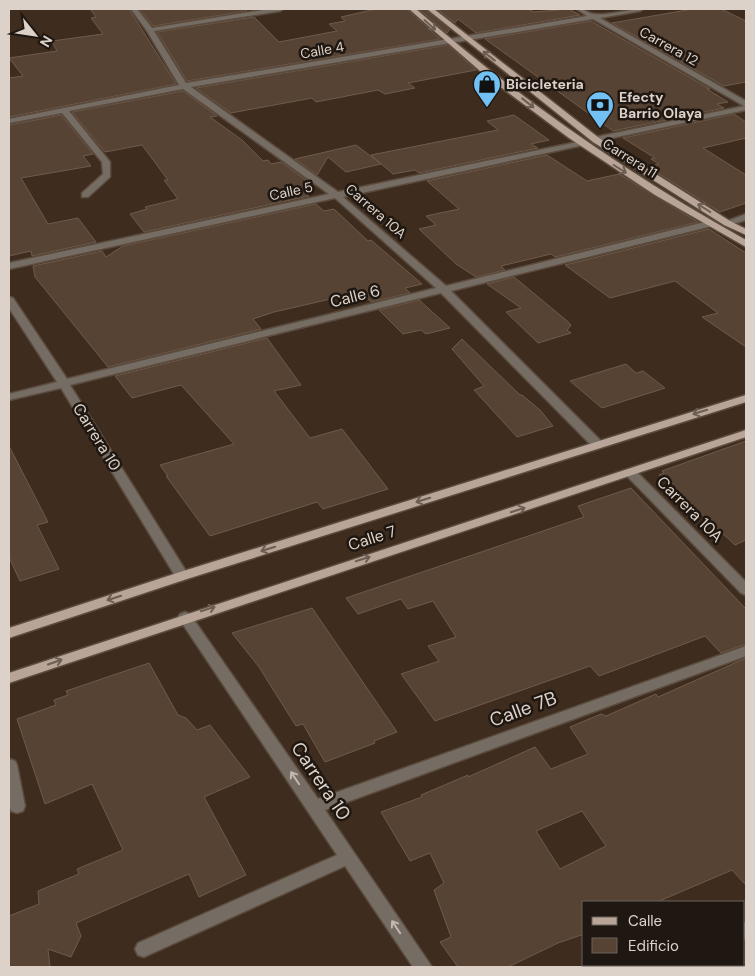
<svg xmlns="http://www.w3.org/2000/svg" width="755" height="976" font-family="'DM Sans',sans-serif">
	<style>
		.building { fill: #564334; stroke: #6f5b4c; fill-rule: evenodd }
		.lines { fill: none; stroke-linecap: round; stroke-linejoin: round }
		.minor-casing { stroke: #5b4b3d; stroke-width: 3 }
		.major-casing { stroke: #5b4b3d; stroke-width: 3 }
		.minor { fill: #756c64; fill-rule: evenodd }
		.major { fill: #b8a597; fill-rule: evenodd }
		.oneway { stroke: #6c5e54 }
		.oneway2 { stroke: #c3b8b0 }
		.labels { text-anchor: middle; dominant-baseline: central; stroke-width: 5; stroke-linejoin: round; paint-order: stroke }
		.far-street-label { font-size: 14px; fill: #ddd2c9; stroke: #1f1711 }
		.far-poi-label { font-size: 14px; font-weight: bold; fill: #ddd2c9; stroke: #1f1711; text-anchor: start }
		.street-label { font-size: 16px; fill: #ddd2c9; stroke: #1f1711 }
		.near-street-label { font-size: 19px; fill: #ddd2c9; stroke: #1f1711 }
	</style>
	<rect width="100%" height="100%" fill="#3e2d1e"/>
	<g class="building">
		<path d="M90,9H129L176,84L9,117V78L23,76L9,58L57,51L52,41L103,34L91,18L96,17Z"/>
		<path d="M139,9H245L247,11L153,26Z"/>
		<path d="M376,9H407L440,39L187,81L157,32L254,17L279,42L337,31L329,24L345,21L341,17Z"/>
		<path d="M419,9H425L450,29L447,33Z"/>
		<path d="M437,9H528L534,12L569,9L580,15L476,33L458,19L455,23Z"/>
		<path d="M693,9H721L746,21V82L724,86L612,23Z"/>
		<path d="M591,21L710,89H707L728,102L717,104L724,108L613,131L485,39Z"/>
		<path d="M448,45L476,70L408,83L415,88L385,94L378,90L316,102L312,98L231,113L196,88Z"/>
		<path d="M183,91L217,116L210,117L242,140L263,161L268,160L271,164L281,162L306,180H304L310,186L306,193L309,196L144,232L130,214L147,209L145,207L178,199L164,180H168L142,145L105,152L72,112Z"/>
		<path d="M734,114L746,122V138L703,148L746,175V203L720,212L648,167L659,164L651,159L655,158L623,138Z"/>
		<path d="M61,115L93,154L83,156L91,166L21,178L48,224L78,218L96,242L32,256L31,251L9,256V125Z"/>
		<path d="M514,115L549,140L531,144L538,148L419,173L415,170L393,174L371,155L498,130L487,121Z"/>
		<path d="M356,145L381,164L346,172L328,157L317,175L295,159Z"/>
		<path d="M547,155L587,181L619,174L698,222L555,257L551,254L501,266L505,270L476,277L456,264L419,229L436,225L426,216L459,209L427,181Z"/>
		<path d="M316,204L324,211L334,209L368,241L371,240L422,284L405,288L410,293L371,302L361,292L274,312L253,319L261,329L108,367L35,277L33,266L102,251L106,257L123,246Z"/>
		<path d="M709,229L746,253V347L702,317L718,313L675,281L610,298L565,265Z"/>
		<path d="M514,277L566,320L571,325L567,330L571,333L538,343L506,312L521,308L487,284Z"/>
		<path d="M419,300L450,328L426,334L421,330L403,334L379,310Z"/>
		<path d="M267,338L301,385L274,391L310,438L342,429L388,489L323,509L317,502L210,536L166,476H168L160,465L234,444L181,385L132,398L115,376Z"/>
		<path d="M462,339L520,395H522L540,410L553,426L517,437L474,390L484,386L452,349Z"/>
		<path d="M626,364L636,373L643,371L665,388L602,408L570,381Z"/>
		<path d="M746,441V540L735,545L659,475L664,473L662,471Z"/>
		<path d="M9,446L48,522L37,525L59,569L20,581L9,557Z"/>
		<path d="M631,488L746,609V644L721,653L705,636L599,676L590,666L435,721L401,674L439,661L428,646L456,637L433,601L408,609L401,599L358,614L346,598L584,517L578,506Z"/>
		<path d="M312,608L397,732L374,741L375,743L325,762L303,724L296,726L259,667L232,633Z"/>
		<path d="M746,658V885L732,870L657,902H584V934L558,943L508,967H458L440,942L451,937L434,890L444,883L430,853L410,861L381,812L422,797L421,795L468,775V777L535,747L551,769L588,754L570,727L601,714L606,716L656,694L658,697ZM582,811L606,846L560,869L536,831Z"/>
		<path d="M149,663L178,715L186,718L197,730L210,725L250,777L204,797L246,875L199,897L189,874L76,923L81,936L71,957L48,949L50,967H9V916L39,904L38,891L79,874L77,869L123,850L92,784L45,804L17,719L56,705L54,700L68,695L66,691Z"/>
	</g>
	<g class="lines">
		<g class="minor-casing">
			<g id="minor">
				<path d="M131,9H137L152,28L269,9H283L280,11L154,31L186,83L587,16L577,9C586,9 588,14 595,14C605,16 630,9 643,9L640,11L600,18L746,101V110L593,142L592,140L596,137L744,106L593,19L191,87L338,192L582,141V145L579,146L343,197L446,286L709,221L712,222V226L451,291L601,441L603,444L601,447H593L441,293L70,385L189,576L182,581L177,579L61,388L9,400V394L57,382L9,308V297L13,298L67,379L436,288L335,198L9,269V263L329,194L183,89L69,111L110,162V177L88,197H82V193L103,174L102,162L62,113L9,123V119L179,85L147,31Z"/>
				<path d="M746,214V220L727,226L722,223Z"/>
				<path d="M631,469L635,470L746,582V595L741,593L627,476L625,473Z"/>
				<path d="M185,612L190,614L318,799L746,646V656L325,810L432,967H413L345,866L144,957L138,955L135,949L138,943L337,855L180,620L178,617L180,614Z"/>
				<path d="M9,759L15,761L17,765L25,806L23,811L17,813L11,811L9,805Z"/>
				<path d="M746,922V938L744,939V923Z"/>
				<path d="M631,965H655L654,967H630Z"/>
			</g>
		</g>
		<g class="major-casing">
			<g id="major">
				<path d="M409,9H416C518,98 628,174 746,240V247L655,195L569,138L487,77Z"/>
				<path d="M427,9H434L599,138L730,221L746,229V235L724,225L593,142Z"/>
				<path d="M746,395V402L187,579L9,638V628L177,573Z"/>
				<path d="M746,430V437L9,683V673Z"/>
			</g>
		</g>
		<use href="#minor" class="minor"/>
		<use href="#major" class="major"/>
	</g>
	<defs><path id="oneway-shaft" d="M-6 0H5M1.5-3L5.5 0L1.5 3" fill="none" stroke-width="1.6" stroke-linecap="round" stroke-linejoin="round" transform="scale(1.25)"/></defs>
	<g class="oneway">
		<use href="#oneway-shaft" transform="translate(430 25) rotate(42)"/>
		<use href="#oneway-shaft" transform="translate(489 56) rotate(-142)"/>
		<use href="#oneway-shaft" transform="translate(528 103) rotate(38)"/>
		<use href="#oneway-shaft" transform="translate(620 169) rotate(32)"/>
		<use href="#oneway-shaft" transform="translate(704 208) rotate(-148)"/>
		<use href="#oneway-shaft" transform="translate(700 412) rotate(163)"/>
		<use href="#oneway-shaft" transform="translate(423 500) rotate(163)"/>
		<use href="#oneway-shaft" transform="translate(518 510) rotate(-18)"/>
		<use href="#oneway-shaft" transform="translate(268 549) rotate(163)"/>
		<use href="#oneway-shaft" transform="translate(363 559) rotate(-18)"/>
		<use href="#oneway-shaft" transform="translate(114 598) rotate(162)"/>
		<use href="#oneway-shaft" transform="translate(208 609) rotate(-18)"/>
		<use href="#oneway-shaft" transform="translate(55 662) rotate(-19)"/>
	</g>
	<g class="oneway2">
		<use href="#oneway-shaft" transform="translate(295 778) rotate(-124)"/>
		<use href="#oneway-shaft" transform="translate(396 927) rotate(-124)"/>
	</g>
	<defs>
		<g id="shop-pin" transform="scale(1.4375)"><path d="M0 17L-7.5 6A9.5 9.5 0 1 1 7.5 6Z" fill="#72c1f5" stroke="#1f1711"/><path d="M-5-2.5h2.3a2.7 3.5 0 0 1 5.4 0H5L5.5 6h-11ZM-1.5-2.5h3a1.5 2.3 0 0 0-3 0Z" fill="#111"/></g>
		<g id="bank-pin" transform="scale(1.4375)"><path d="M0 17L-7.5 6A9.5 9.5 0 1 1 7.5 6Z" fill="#72c1f5" stroke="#1f1711"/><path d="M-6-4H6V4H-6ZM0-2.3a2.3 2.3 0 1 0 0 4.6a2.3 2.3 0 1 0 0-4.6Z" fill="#111"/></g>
	</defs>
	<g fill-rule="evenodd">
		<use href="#shop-pin" x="487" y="84"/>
		<use href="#bank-pin" x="600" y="105"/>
	</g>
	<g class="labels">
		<g class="far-street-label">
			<text transform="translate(669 46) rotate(29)">Carrera 12</text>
			<text transform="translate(322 50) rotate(-10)">Calle 4</text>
			<text transform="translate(630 158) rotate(32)">Carrera 11</text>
			<text transform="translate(291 191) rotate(-12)">Calle 5</text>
			<text transform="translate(376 211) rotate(41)">Carrera 10A</text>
		</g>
		<g class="far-poi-label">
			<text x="506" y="84">Bicicleteria</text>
			<text x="619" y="97">Efecty<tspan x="619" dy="16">Barrio Olaya</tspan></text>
		</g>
		<g class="street-label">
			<text transform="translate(355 296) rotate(-14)">Calle 6</text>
			<text transform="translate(97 437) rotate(58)">Carrera 10</text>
			<text transform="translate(690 509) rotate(45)">Carrera 10A</text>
			<text transform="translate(372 538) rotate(-18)">Calle 7</text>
		</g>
		<g class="near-street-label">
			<text transform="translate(523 709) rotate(-20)">Calle 7B</text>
			<text transform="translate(321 781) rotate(56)">Carrera 10</text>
		</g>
	</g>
	<rect width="755" height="976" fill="none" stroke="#ddd2c9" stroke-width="20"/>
	<rect x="582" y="901" width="162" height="65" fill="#1f1711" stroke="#6b625b"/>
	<rect x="592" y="917" width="25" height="8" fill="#b8a597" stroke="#6b625b"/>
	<text x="628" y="926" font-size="15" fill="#ddd2c9">Calle</text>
	<rect x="592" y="938" width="25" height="15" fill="#564334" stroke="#6b625b"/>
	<text x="628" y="951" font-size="15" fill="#ddd2c9">Edificio</text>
	<g transform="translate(35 35) rotate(120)" stroke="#1f1711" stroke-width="4" paint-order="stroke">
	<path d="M0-4L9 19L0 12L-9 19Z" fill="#ddd2c9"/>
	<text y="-8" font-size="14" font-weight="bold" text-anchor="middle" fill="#ddd2c9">N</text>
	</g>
</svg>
